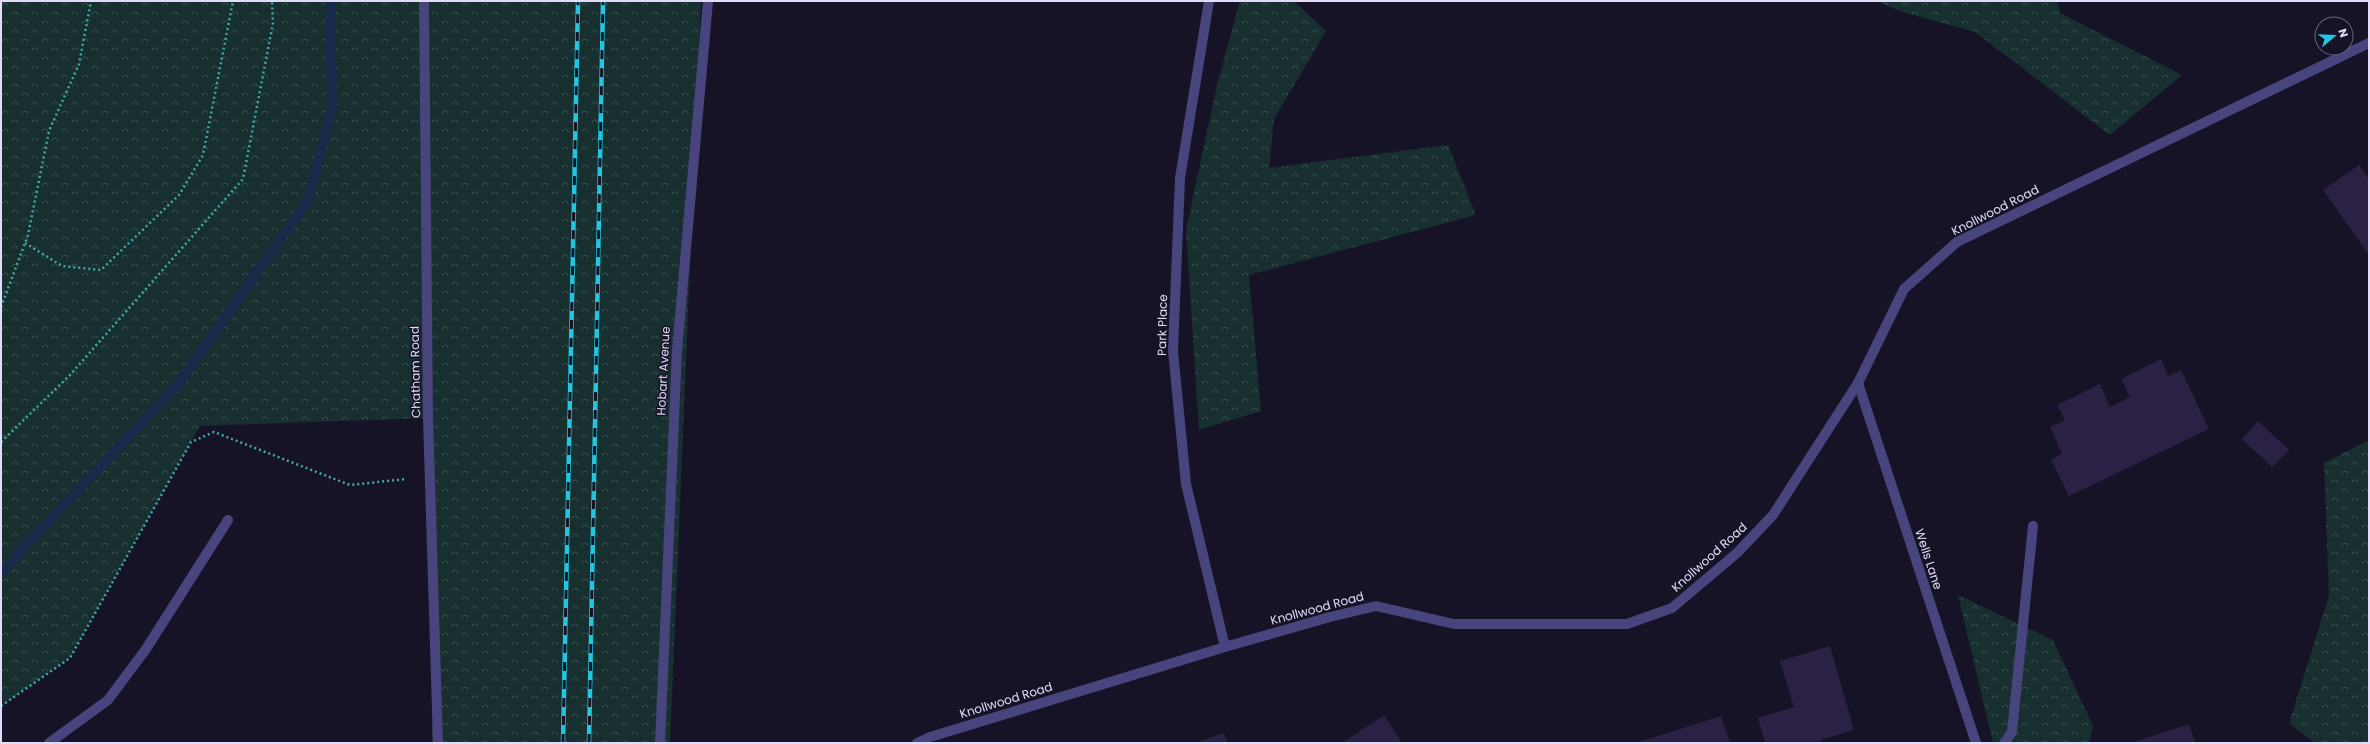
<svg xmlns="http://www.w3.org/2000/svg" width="2370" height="744" font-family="Poppins,sans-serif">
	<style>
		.forest { fill: url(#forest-crowns) }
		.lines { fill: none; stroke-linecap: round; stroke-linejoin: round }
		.stream { stroke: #182a4a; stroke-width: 10 }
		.building { fill: #2a2144 }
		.path { stroke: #40aaa8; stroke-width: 2.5; stroke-dasharray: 2 3; stroke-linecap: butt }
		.minor { stroke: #48447e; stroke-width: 10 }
		.rail-casing { stroke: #21c7e1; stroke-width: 4.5 }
		.rail { stroke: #171326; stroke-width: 3; stroke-dasharray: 9; stroke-linecap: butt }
		.labels { text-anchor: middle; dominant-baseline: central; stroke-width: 3; stroke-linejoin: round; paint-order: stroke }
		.street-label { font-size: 12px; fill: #e1dcfa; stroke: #171326 }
	</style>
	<defs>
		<pattern id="forest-crowns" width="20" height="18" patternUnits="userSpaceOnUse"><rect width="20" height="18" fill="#172f2f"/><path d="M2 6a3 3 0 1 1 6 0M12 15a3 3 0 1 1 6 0" fill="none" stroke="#384d4e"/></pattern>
	</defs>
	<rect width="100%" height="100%" fill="#171326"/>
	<g class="forest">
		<path d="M1,1H701L670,743H432L433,514L428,418L200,426L70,658L1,706Z"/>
		<path d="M1240,1H1294L1326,31L1274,119L1269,168L1448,145L1476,215L1249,275L1261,411L1199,430L1186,229L1218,81Z"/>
		<path d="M1876,1H2057L2060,13L2182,75L2110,135L1975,32L1902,12Z"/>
		<path d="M2369,440V743H2315L2289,723L2329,596L2324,463Z"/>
		<path d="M1958,595L2053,640L2093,726L2089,743H1993Z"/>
	</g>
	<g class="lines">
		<path class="stream" d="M1,572L179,383L308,200L332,109L330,1"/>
	</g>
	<g class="building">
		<path d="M2359,165L2369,179V255L2323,190Z"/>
		<path d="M2161,359L2168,376L2181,370L2209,429L2069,496L2051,460L2062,454L2050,427L2065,420L2057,405L2100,384L2110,407L2130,397L2121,379Z"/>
		<path d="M2258,421L2289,450L2272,467L2242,439Z"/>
		<path d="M1830,646L1854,730L1821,740L1822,743H1765L1758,718L1794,707L1780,661Z"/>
		<path d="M1384,715L1402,743H1342Z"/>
		<path d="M1721,716L1730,743H1636Z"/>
		<path d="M2189,724L2195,743H2131Z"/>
		<path d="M1224,733L1227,743H1194Z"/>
	</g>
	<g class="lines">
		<g class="path">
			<path d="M25,243L62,266L101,270L179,195L203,155L233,1"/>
			<path d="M1,307L28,235L49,131L79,64L91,1"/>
			<path d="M1,442L70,375L243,179L273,23L272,1"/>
			<path d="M1,706L70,658L191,442L214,432L350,485L406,479"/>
		</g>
		<g class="minor">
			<path d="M424,1L428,418L438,743"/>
			<path d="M1209,1L1180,178L1173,351L1186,484L1225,647"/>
			<path d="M1858,383L1976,743"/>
			<path d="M49,743L108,700L146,649L228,520"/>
			<path d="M660,743L677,350L708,1"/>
			<path d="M917,743L930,737L1225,647L1330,617L1376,606L1454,624H1627L1672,608L1737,553L1773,515L1858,383L1904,289L1957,242L2369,43"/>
			<path d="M2004,743L2012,732L2033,526"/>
		</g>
		<g class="rail-casing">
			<g id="rail">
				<path d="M563,743L578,1"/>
				<path d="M589,743L603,1"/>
			</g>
		</g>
		<use href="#rail" class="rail"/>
	</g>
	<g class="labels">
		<g class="street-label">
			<text transform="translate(1995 210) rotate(-27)">Knollwood Road</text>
			<text transform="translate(1162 325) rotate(-89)">Park Place</text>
			<text transform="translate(663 371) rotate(-87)">Hobart Avenue</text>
			<text transform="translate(415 372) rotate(-91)">Chatham Road</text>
			<text transform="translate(1709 557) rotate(-42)">Knollwood Road</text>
			<text transform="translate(1929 559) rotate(72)">Wells Lane</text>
			<text transform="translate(1317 608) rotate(-15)">Knollwood Road</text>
			<text transform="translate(1006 700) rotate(-17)">Knollwood Road</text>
		</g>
	</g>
	<rect width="2370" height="744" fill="none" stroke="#e1dcfa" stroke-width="4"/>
	<g transform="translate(2334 36) rotate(71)"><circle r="19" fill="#171326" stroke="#68637b"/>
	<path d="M0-3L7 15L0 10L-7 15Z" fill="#21c7e1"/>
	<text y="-6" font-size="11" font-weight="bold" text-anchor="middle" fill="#e1dcfa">N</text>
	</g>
</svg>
